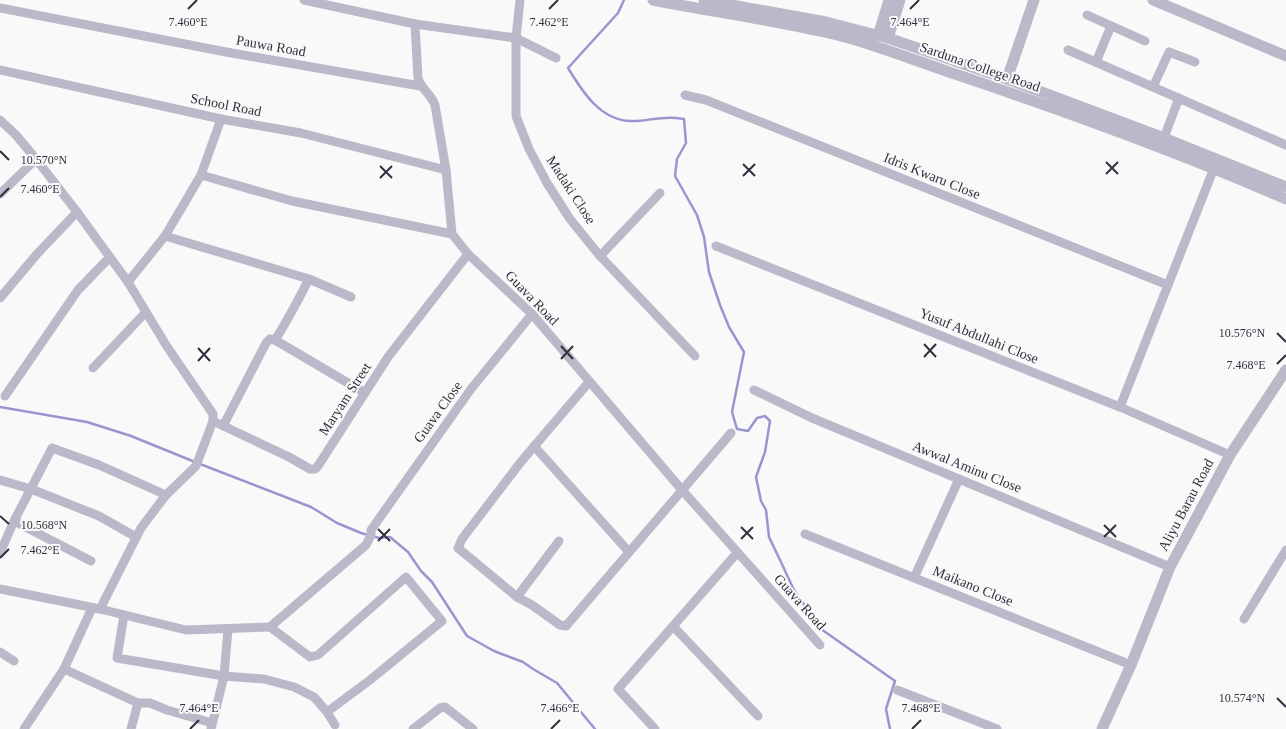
<svg xmlns="http://www.w3.org/2000/svg" width="1286" height="729" font-family="Georgia,serif">
	<style>
		.lines { fill: none; stroke-linecap: round; stroke-linejoin: round }
		.stream { stroke: #9996cf; stroke-width: 2.5 }
		.minor { stroke: #bab9c9; stroke-width: 9 }
		.tertiary { stroke: #bab9c9; stroke-width: 11 }
		.ticks { fill: none; stroke: #31313e; stroke-width: 2 }
		.labels { text-anchor: middle; dominant-baseline: central; stroke-width: 4; stroke-linejoin: round; paint-order: stroke }
		.street-label { font-size: 14px; fill: #31313e; stroke: #f9f9f9 }
		.ticks-label { font-size: 12px; text-anchor: middle; fill: #31313e; stroke: #f9f9f9; stroke-width: 4; stroke-linejoin: round; paint-order: stroke }
	</style>
	<rect width="100%" height="100%" fill="#f9f9f9"/>
	<g class="lines">
		<g class="stream">
			<path d="M624,0L618,13L568,68C582,91 600,120 630,121C641,122 653,118 665,118C671,117 678,118 684,119L686,143L677,159L675,176L697,215L704,237L709,272L720,305L729,327L744,352L732,412L737,429L748,431L757,418L765,416L770,421L765,452L756,477L761,501L766,510L769,537L780,560L794,590L821,629L895,681L886,709L890,729"/>
			<path d="M0,407L87,422L131,436L195,462"/>
			<path d="M200,464L311,507L337,523L361,533L379,538L390,537L408,552L421,571L432,582L467,636L494,651L523,662L533,669L557,683L595,729"/>
		</g>
		<g class="minor">
			<path d="M304,0L415,24L516,38L556,58"/>
			<path d="M520,0L516,38V116L529,149L547,183L570,219L600,256L695,356"/>
			<path d="M0,8L226,52L420,86"/>
			<path d="M1087,15L1145,41"/>
			<path d="M415,24L418,78C421,89 431,94 435,105L446,170L452,234"/>
			<path d="M1068,50L1286,145"/>
			<path d="M1096,62L1111,26"/>
			<path d="M0,70L221,119L301,133L446,170"/>
			<path d="M1153,87L1169,52L1195,62"/>
			<path d="M685,95L706,100L1168,285"/>
			<path d="M0,120L16,135L36,159L77,212L128,282L166,345L213,414V421L196,466L166,495L141,528L100,609"/>
			<path d="M1162,143L1179,98"/>
			<path d="M201,175L292,201L452,234L468,254L532,314L682,490L820,645"/>
			<path d="M0,194L36,159"/>
			<path d="M165,236L309,279L351,297"/>
			<path d="M716,246L1120,407L1230,455"/>
			<path d="M600,256L660,193"/>
			<path d="M128,282L165,236L201,175L221,119"/>
			<path d="M0,298L37,254L77,212"/>
			<path d="M275,340L365,393"/>
			<path d="M93,368L146,312"/>
			<path d="M589,382L520,463L462,539L458,548L517,597L532,605L560,625L566,626L731,433"/>
			<path d="M754,390L812,418L1170,567"/>
			<path d="M5,396L78,290L109,258"/>
			<path d="M1120,407L1214,168"/>
			<path d="M213,421L289,457L310,469H315L318,466L388,357L468,254"/>
			<path d="M223,426L266,343L270,339L275,340C288,320 298,300 309,279"/>
			<path d="M534,446L629,552"/>
			<path d="M0,480L31,489L99,516L136,537"/>
			<path d="M14,521L91,561"/>
			<path d="M805,534L1131,665"/>
			<path d="M0,553L14,521L52,448L99,465L166,495"/>
			<path d="M914,578L959,479"/>
			<path d="M0,589L100,609L186,630L270,627L366,545L371,535V530L471,389L532,314"/>
			<path d="M517,597L559,541"/>
			<path d="M124,615L117,658L224,676L264,679L294,687L314,697L327,712L335,725"/>
			<path d="M1244,619L1286,550"/>
			<path d="M673,626L758,716"/>
			<path d="M270,627L310,657L318,655L406,577L442,621L370,680L327,712"/>
			<path d="M0,652L14,661"/>
			<path d="M64,669L138,703H150L167,710L212,723"/>
			<path d="M897,690L997,729"/>
			<path d="M24,729L64,669L92,608"/>
			<path d="M131,729L138,703"/>
			<path d="M211,729L224,676L228,629"/>
			<path d="M413,729L440,708L445,707L473,729"/>
			<path d="M655,729L618,689L737,553"/>
		</g>
		<g class="tertiary">
			<path d="M653,0C709,11 767,19 824,32C871,42 918,62 964,77C1073,114 1181,153 1286,199"/>
			<path d="M704,0L826,22L888,38L1007,79L1164,138L1286,187"/>
			<path d="M1153,0L1286,56"/>
			<path d="M878,36L889,0"/>
			<path d="M888,38L900,0"/>
			<path d="M1007,79L1034,0"/>
			<path d="M1102,729L1131,665L1170,567L1230,455L1286,370"/>
		</g>
	</g>
	<path class="ticks" d="M188,9L197,0M549,9L558,0M910,9L919,0M0,151L9,160M1106,162L1118,174M743,164L755,176M380,166L392,178M1106,174L1118,162M743,176L755,164M380,178L392,166M0,197L9,188M1277,333L1286,342M924,344L936,357M561,346L573,359M198,348L210,361M924,357L936,344M561,359L573,346M198,361L210,348M1277,364L1286,355M0,516L9,524M1104,525L1116,537M741,527L753,539M378,529L390,541M1104,537L1116,525M741,539L753,527M378,541L390,529M0,558L9,549M1277,698L1286,707M190,729L199,720M551,729L560,720M912,729L921,720"/>
	<g class="labels">
		<g class="street-label">
			<text transform="translate(271 46) rotate(10)">Pauwa Road</text>
			<text transform="translate(980 67) rotate(19)">Sarduna College Road</text>
			<text transform="translate(226 105) rotate(11)">School Road</text>
			<text transform="translate(932 176) rotate(22)">Idris Kwaru Close</text>
			<text transform="translate(571 190) rotate(57)">Madaki Close</text>
			<text transform="translate(532 298) rotate(46)">Guava Road</text>
			<text transform="translate(979 336) rotate(22)">Yusuf Abdullahi Close</text>
			<text transform="translate(345 399) rotate(-57)">Maryam Street</text>
			<text transform="translate(438 412) rotate(-54)">Guava Close</text>
			<text transform="translate(967 467) rotate(22)">Awwal Aminu Close</text>
			<text transform="translate(1186 505) rotate(-62)">Aliyu Barau Road</text>
			<text transform="translate(973 586) rotate(22)">Maikano Close</text>
			<text transform="translate(800 602) rotate(48)">Guava Road</text>
		</g>
	</g>
	<g class="ticks-label">
		<text x="188" y="26">7.460°E</text>
		<text x="549" y="26">7.462°E</text>
		<text x="910" y="26">7.464°E</text>
		<text x="44" y="164">10.570°N</text>
		<text x="40" y="193">7.460°E</text>
		<text x="1242" y="337">10.576°N</text>
		<text x="1246" y="369">7.468°E</text>
		<text x="44" y="529">10.568°N</text>
		<text x="40" y="554">7.462°E</text>
		<text x="1242" y="702">10.574°N</text>
		<text x="199" y="712">7.464°E</text>
		<text x="560" y="712">7.466°E</text>
		<text x="921" y="712">7.468°E</text>
	</g>
</svg>
